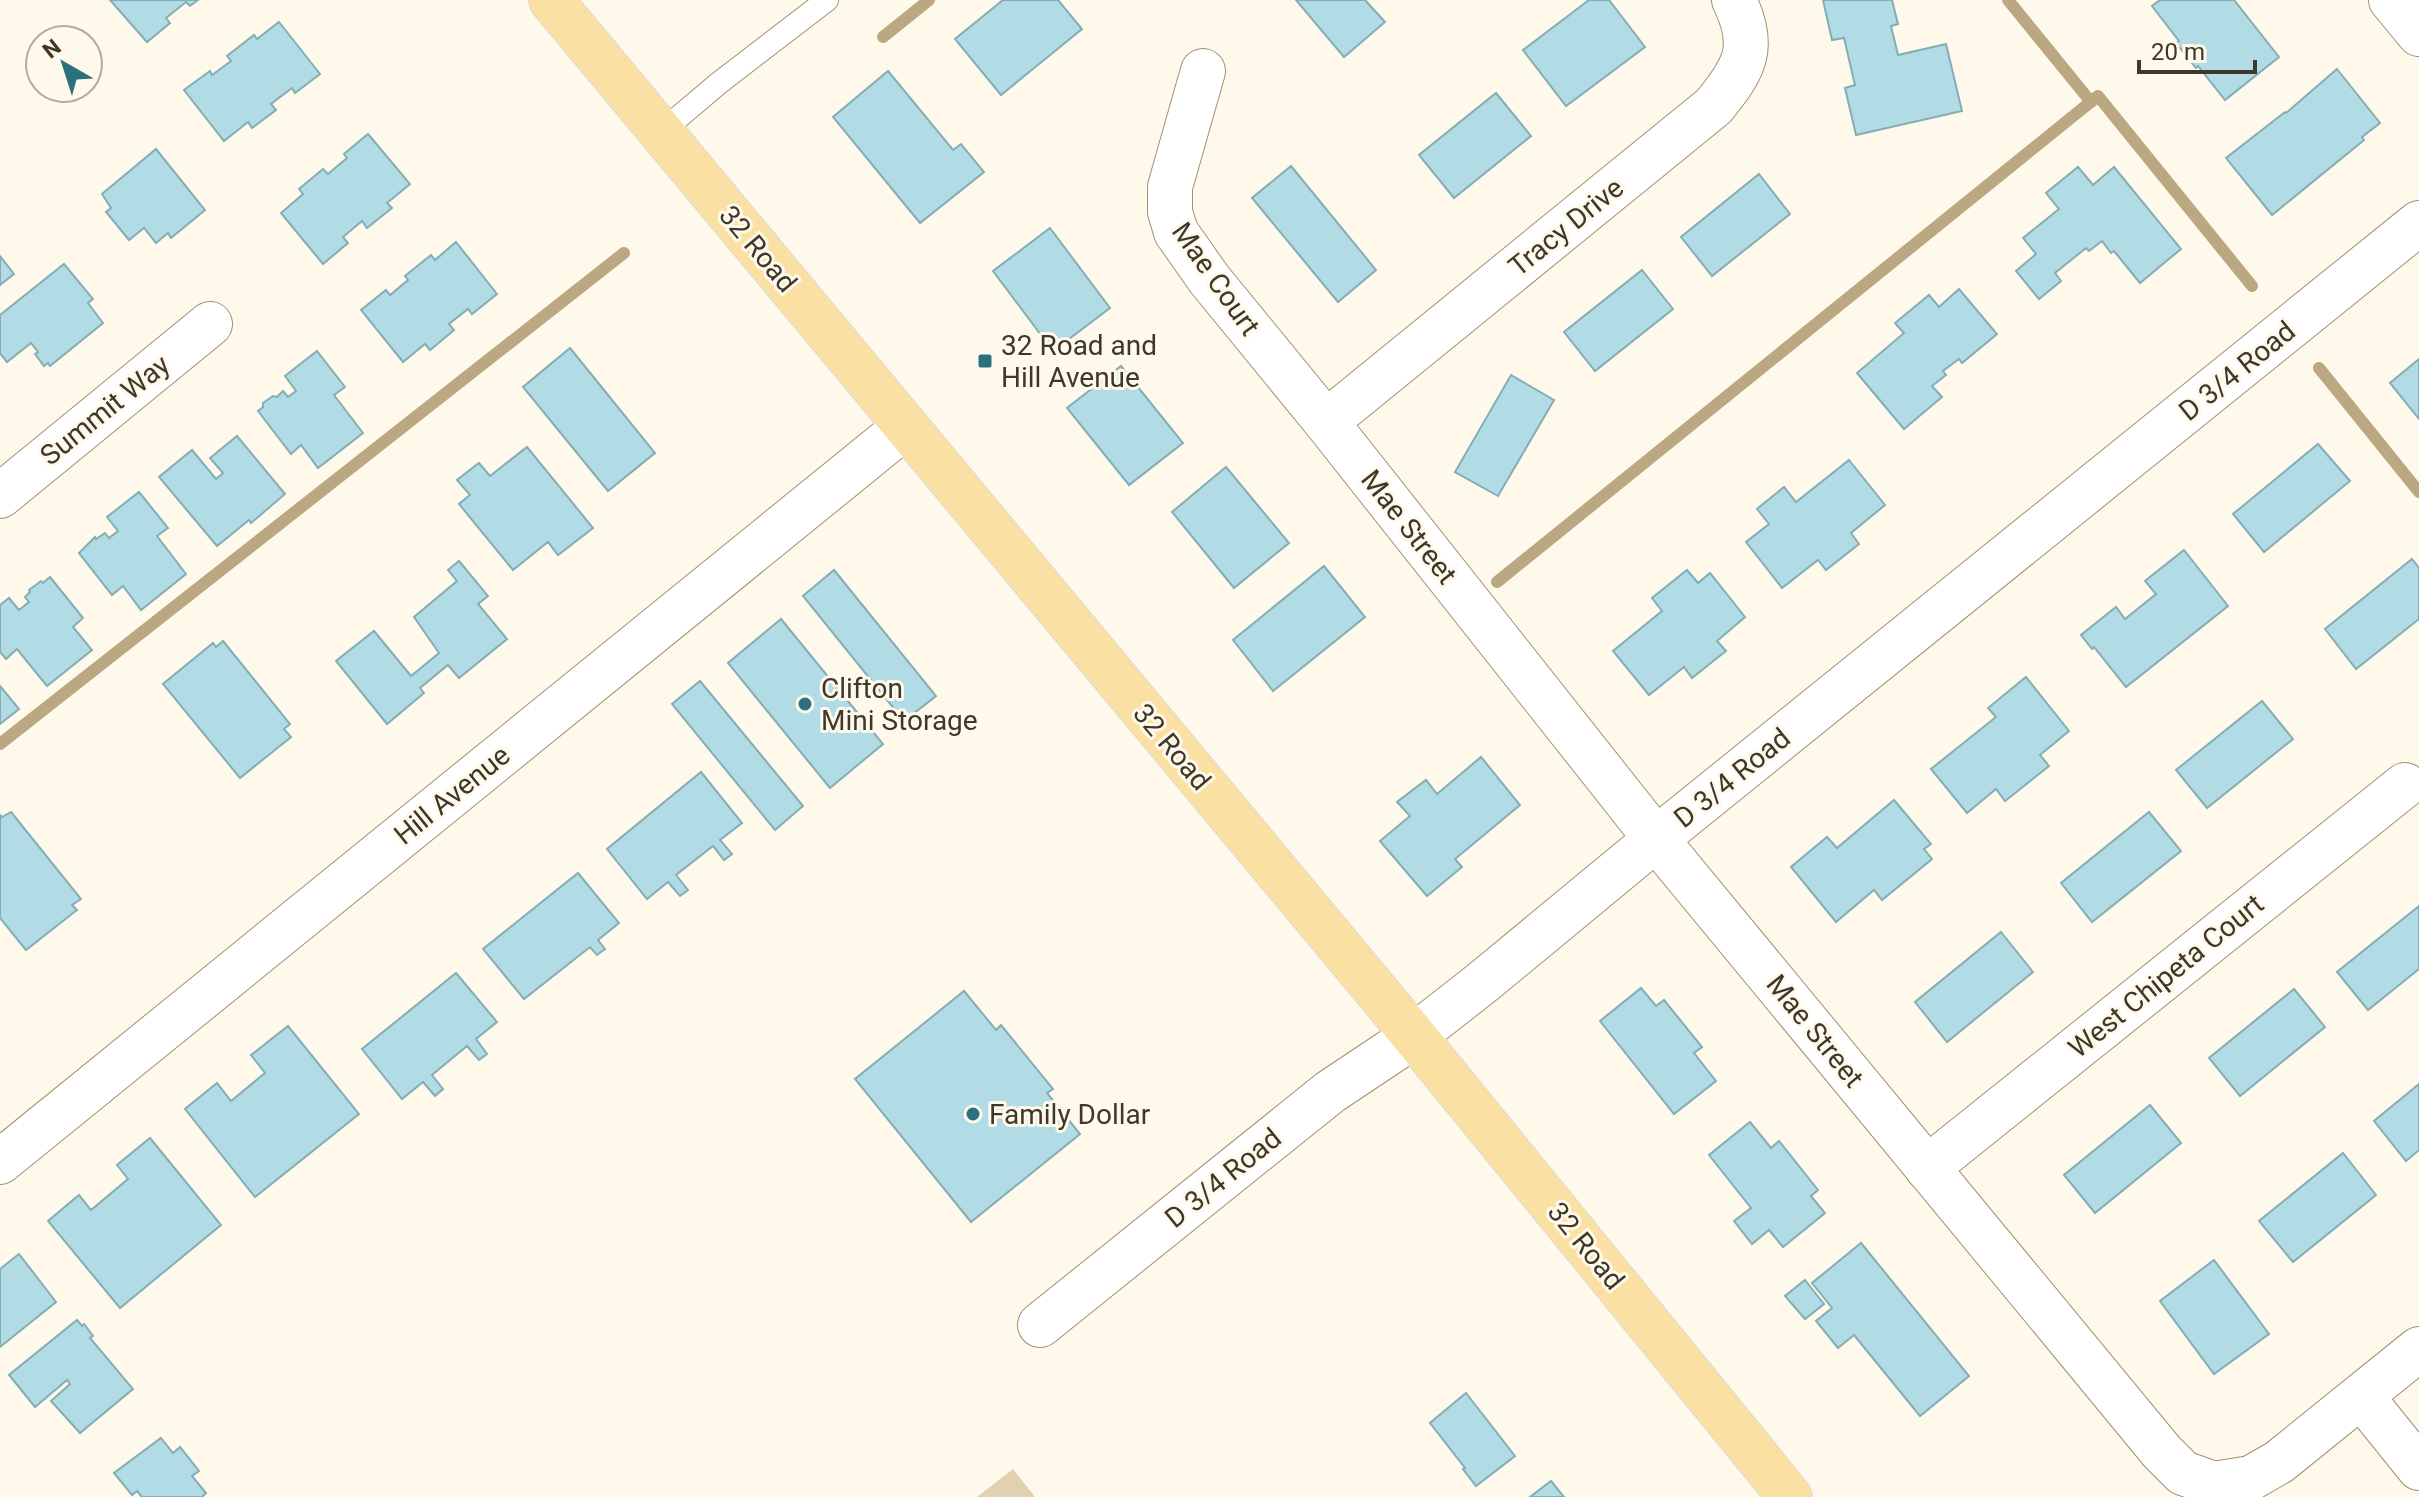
<svg xmlns="http://www.w3.org/2000/svg" width="2419" height="1497" font-family="Roboto,sans-serif">
	<style>
		.green { fill: #e1d1b0 }
		.lines { fill: none; stroke-linecap: round; stroke-linejoin: round }
		.stream { stroke: #bba882; stroke-width: 12 }
		.building { fill: #b1dce5; stroke: #84adb5; stroke-width: 2 }
		.lane-casing { stroke: #a09173; stroke-width: 24 }
		.street-casing { stroke: #a09173; stroke-width: 46 }
		.primary-casing { stroke: #dcdbd9; stroke-width: 46 }
		.lane { stroke: #fff; stroke-width: 22 }
		.street { stroke: #fff; stroke-width: 44 }
		.primary { stroke: #fbe0a4; stroke-width: 44 }
		.poi-dot { fill: #2a717e; stroke: #fff9ec; stroke-width: 3 }
		.labels { text-anchor: middle; dominant-baseline: central; stroke-width: 6; stroke-linejoin: round; paint-order: stroke }
		.street-label { font-size: 28px; fill: #3e382b; stroke: #fff9ec }
		.poi-label { font-size: 28px; fill: #3e382b; stroke: #fff9ec; text-anchor: start }
	</style>
	<rect width="100%" height="100%" fill="#fff9ec"/>
	<path class="green" d="M1013,1469L1035,1497H977Z"/>
	<g class="lines">
		<g class="stream">
			<path d="M2008,0L2091,102"/>
			<path d="M883,37L929,0"/>
			<path d="M2319,368L2419,492"/>
			<path d="M1497,582L2098,96L2252,286"/>
			<path d="M0,744L624,253"/>
		</g>
	</g>
	<g class="building">
		<path d="M110,0H198L190,6L186,2L166,18L170,23L147,42Z"/>
		<path d="M1003,0H1058L1082,29L1001,95L955,39Z"/>
		<path d="M1296,0H1365L1385,22L1344,57Z"/>
		<path d="M1589,0H1609L1645,47L1566,106L1523,50Z"/>
		<path d="M1823,0H1892L1898,24L1891,26L1898,55L1946,44L1962,111L1856,135L1845,88L1855,85L1844,38L1832,40Z"/>
		<path d="M2160,0H2234L2279,57L2225,100L2198,66L2196,68L2176,43L2179,41L2152,6Z"/>
		<path d="M279,22L320,74L295,93L292,88L271,104L276,110L252,128L248,122L224,141L184,90L210,71L212,75L231,61L227,56L254,35L257,39Z"/>
		<path d="M2337,69L2380,123L2362,137L2364,140L2272,215L2226,158L2285,112L2286,113Z"/>
		<path d="M888,71L953,150L961,144L984,172L920,223L833,117Z"/>
		<path d="M1496,93L1531,136L1454,198L1419,155Z"/>
		<path d="M368,134L410,184L387,203L392,208L367,228L362,221L343,237L348,243L323,264L281,213L303,194L299,189L323,169L328,174L347,158L344,154Z"/>
		<path d="M156,149L205,210L171,238L168,233L156,243L144,228L129,240L106,212L111,208L102,194Z"/>
		<path d="M1291,166L1376,270L1338,302L1252,198Z"/>
		<path d="M2078,167L2093,185L2114,167L2181,249L2140,283L2114,251L2111,253L2102,241L2089,251L2086,248L2055,273L2061,281L2039,299L2016,271L2036,254L2023,238L2059,209L2046,193Z"/>
		<path d="M1759,174L1790,214L1712,276L1681,237Z"/>
		<path d="M1050,228L1110,308L1053,351L993,271Z"/>
		<path d="M456,242L497,294L472,314L468,309L449,324L454,330L430,350L425,344L403,362L361,310L386,290L390,295L408,280L405,276L431,255L435,260Z"/>
		<path d="M0,256L14,274L0,285Z"/>
		<path d="M64,264L93,299L88,303L103,323L50,366L48,363L44,366L35,354L38,352L31,343L7,362L0,353V315Z"/>
		<path d="M1642,270L1673,309L1595,371L1564,332Z"/>
		<path d="M1959,289L1997,334L1962,363L1959,359L1943,371L1946,375L1932,386L1942,397L1904,429L1857,373L1904,333L1895,323L1929,295L1939,307Z"/>
		<path d="M570,348L655,453L608,491L523,387Z"/>
		<path d="M317,351L345,387L334,395L363,433L318,468L301,445L291,454L258,411L263,407V403L273,396L277,397L283,391L288,397L296,391L285,376Z"/>
		<path d="M2419,359V419L2390,383Z"/>
		<path d="M1121,366L1183,443L1129,485L1067,408Z"/>
		<path d="M1511,375L1554,400L1498,496L1455,472Z"/>
		<path d="M237,436L285,494L251,523L249,520L217,546L159,477L192,450L216,479L223,473L210,458Z"/>
		<path d="M2318,444L2350,481L2264,552L2233,514Z"/>
		<path d="M527,447L593,528L558,555L548,542L513,570L459,504L470,495L457,480L479,463L490,476Z"/>
		<path d="M1849,460L1885,505L1851,533L1859,544L1826,570L1818,560L1782,588L1746,542L1769,524L1757,509L1784,487L1796,502Z"/>
		<path d="M1226,467L1289,543L1234,588L1172,512Z"/>
		<path d="M139,492L168,528L157,536L186,574L141,610L123,586L112,595L79,553L95,537L96,539L105,533L109,538L118,531L107,517Z"/>
		<path d="M2184,550L2228,606L2126,687L2094,647L2092,649L2081,635L2116,607L2125,619L2156,594L2145,581Z"/>
		<path d="M2412,559L2419,568V619L2356,669L2325,629Z"/>
		<path d="M459,561L488,596L478,604L507,639L459,678L448,665L420,688L424,693L387,724L336,661L374,631L411,676L439,653L414,617L457,581L448,570Z"/>
		<path d="M1324,566L1365,617L1273,691L1233,640Z"/>
		<path d="M834,570L936,696L904,721L803,596Z"/>
		<path d="M1687,570L1698,583L1710,573L1745,617L1717,641L1726,651L1692,678L1684,667L1649,695L1613,651L1662,611L1652,598Z"/>
		<path d="M50,577L83,618L73,627L92,650L47,686L17,649L6,659L0,652V605L9,598L19,610L29,602L25,597L30,592L29,590L41,581L43,583Z"/>
		<path d="M781,619L883,744L830,788L728,663Z"/>
		<path d="M223,641L290,724L284,729L291,737L240,778L163,684L213,643L216,647Z"/>
		<path d="M2026,677L2069,731L2040,755L2049,766L2005,801L1996,789L1967,813L1931,769L1996,717L1988,708Z"/>
		<path d="M700,681L803,806L775,830L672,704Z"/>
		<path d="M0,686L19,709L0,724Z"/>
		<path d="M2262,701L2293,739L2207,808L2176,770Z"/>
		<path d="M1481,757L1520,805L1455,859L1462,867L1427,896L1380,841L1410,816L1397,802L1426,780L1437,794Z"/>
		<path d="M701,772L742,823L720,840L732,854L724,860L713,846L676,875L688,890L680,896L668,882L647,899L607,849Z"/>
		<path d="M1894,800L1931,844L1924,849L1932,859L1882,900L1874,890L1836,922L1791,867L1827,837L1837,848Z"/>
		<path d="M11,812L81,899L72,905L77,910L26,950L0,918V815L2,817Z"/>
		<path d="M2149,812L2181,851L2092,922L2061,883Z"/>
		<path d="M578,873L619,923L598,940L605,949L597,955L590,947L524,999L483,949Z"/>
		<path d="M2419,906V969L2368,1010L2337,972Z"/>
		<path d="M2001,932L2033,972L1947,1042L1915,1002Z"/>
		<path d="M456,973L497,1022L476,1039L487,1054L479,1060L467,1046L432,1075L443,1089L435,1096L423,1082L402,1099L362,1049Z"/>
		<path d="M1641,988L1656,1006L1664,1000L1702,1047L1694,1053L1716,1081L1674,1114L1600,1021Z"/>
		<path d="M2294,989L2325,1027L2240,1096L2209,1058Z"/>
		<path d="M964,991L996,1030L1001,1025L1053,1089L1047,1093L1080,1134L971,1222L855,1079Z"/>
		<path d="M288,1026L359,1114L255,1197L185,1109L217,1083L231,1101L265,1073L251,1055Z"/>
		<path d="M2419,1084V1150L2406,1161L2374,1121Z"/>
		<path d="M2150,1105L2181,1143L2095,1213L2064,1175Z"/>
		<path d="M1750,1122L1771,1148L1779,1141L1818,1190L1811,1196L1825,1213L1783,1247L1769,1230L1752,1244L1734,1221L1751,1208L1709,1155Z"/>
		<path d="M150,1138L221,1225L120,1308L48,1221L79,1195L91,1210L128,1179L117,1165Z"/>
		<path d="M2343,1153L2376,1195L2293,1262L2259,1221Z"/>
		<path d="M1861,1243L1969,1376L1920,1416L1854,1335L1838,1348L1816,1321L1832,1308L1812,1283Z"/>
		<path d="M19,1254L56,1302L0,1347V1269Z"/>
		<path d="M2214,1260L2269,1334L2214,1374L2160,1301Z"/>
		<path d="M1805,1280L1824,1304L1805,1319L1785,1296Z"/>
		<path d="M77,1320L82,1326L84,1324L93,1336L90,1338L133,1389L80,1433L51,1401L70,1384L67,1380L35,1407L9,1375Z"/>
		<path d="M1466,1393L1515,1456L1476,1486L1463,1469L1465,1468L1430,1423Z"/>
		<path d="M161,1438L173,1453L180,1447L199,1471L192,1476L206,1493L202,1497H142L137,1491L132,1495L114,1473Z"/>
		<path d="M1551,1481L1564,1497H1530Z"/>
	</g>
	<g class="lines">
		<g class="lane-casing">
			<path id="lane" d="M661,132L719,83L827,0"/>
		</g>
		<g class="street-casing">
			<g id="street">
				<path d="M2391,0L2419,34"/>
				<path d="M1203,71L1170,187V212L1176,232L1209,279L1326,422L1656,839L2162,1452L2183,1473L2214,1484L2251,1478L2279,1462L2419,1349"/>
				<path d="M1326,422L1714,106C1745,68 1757,47 1734,0"/>
				<path d="M0,496L210,324"/>
				<path d="M0,1162L905,427"/>
				<path d="M1927,1168L2405,785"/>
				<path d="M1040,1325L1330,1092L1414,1036L1483,982L1656,839L2419,223"/>
				<path d="M2361,1396L2419,1468"/>
			</g>
		</g>
		<g class="primary-casing">
			<path id="primary" d="M551,0L1414,1036L1790,1497"/>
		</g>
		<use href="#lane" class="lane"/>
		<use href="#street" class="street"/>
		<use href="#primary" class="primary"/>
	</g>
	<g class="poi-dot">
		<rect x="977" y="353" width="16" height="16" rx="4"/>
		<circle cx="805" cy="704" r="8"/>
		<circle cx="973" cy="1114" r="8"/>
	</g>
	<g class="labels">
		<g class="street-label">
			<text transform="translate(1566 227) rotate(-39)">Tracy Drive</text>
			<text transform="translate(758 249) rotate(50)">32 Road</text>
			<text transform="translate(1216 279) rotate(55)">Mae Court</text>
			<text transform="translate(2237 371) rotate(-39)">D 3/4 Road</text>
			<text transform="translate(105 410) rotate(-39)">Summit Way</text>
			<text transform="translate(1409 527) rotate(52)">Mae Street</text>
			<text transform="translate(1172 747) rotate(50)">32 Road</text>
			<text transform="translate(1732 778) rotate(-39)">D 3/4 Road</text>
			<text transform="translate(452 795) rotate(-39)">Hill Avenue</text>
			<text transform="translate(2166 976) rotate(-39)">West Chipeta Court</text>
			<text transform="translate(1815 1031) rotate(51)">Mae Street</text>
			<text transform="translate(1223 1178) rotate(-39)">D 3/4 Road</text>
			<text transform="translate(1586 1246) rotate(51)">32 Road</text>
		</g>
		<g class="poi-label">
			<text x="1001" y="345">32 Road and<tspan x="1001" dy="32">Hill Avenue</tspan></text>
			<text x="821" y="688">Clifton<tspan x="821" dy="32">Mini Storage</tspan></text>
			<text x="989" y="1114">Family Dollar</text>
		</g>
	</g>
	<g transform="translate(64 64) rotate(321)"><circle r="38" fill="#fff9ec" stroke="#b2ac9f" stroke-width="2"/>
	<path d="M0-6L14 30L0 20L-14 30Z" fill="#2a717e"/>
	<text y="-12" font-size="22" font-weight="bold" text-anchor="middle" fill="#3e382b">N</text>
	</g>
	<path d="M2139 60v12h116v-12" fill="none" stroke="#3e382b" stroke-width="4"/>
	<text x="2151" y="60" font-size="24" fill="#3e382b" stroke="#fff9ec" stroke-width="6" paint-order="stroke">20 m</text>
</svg>
